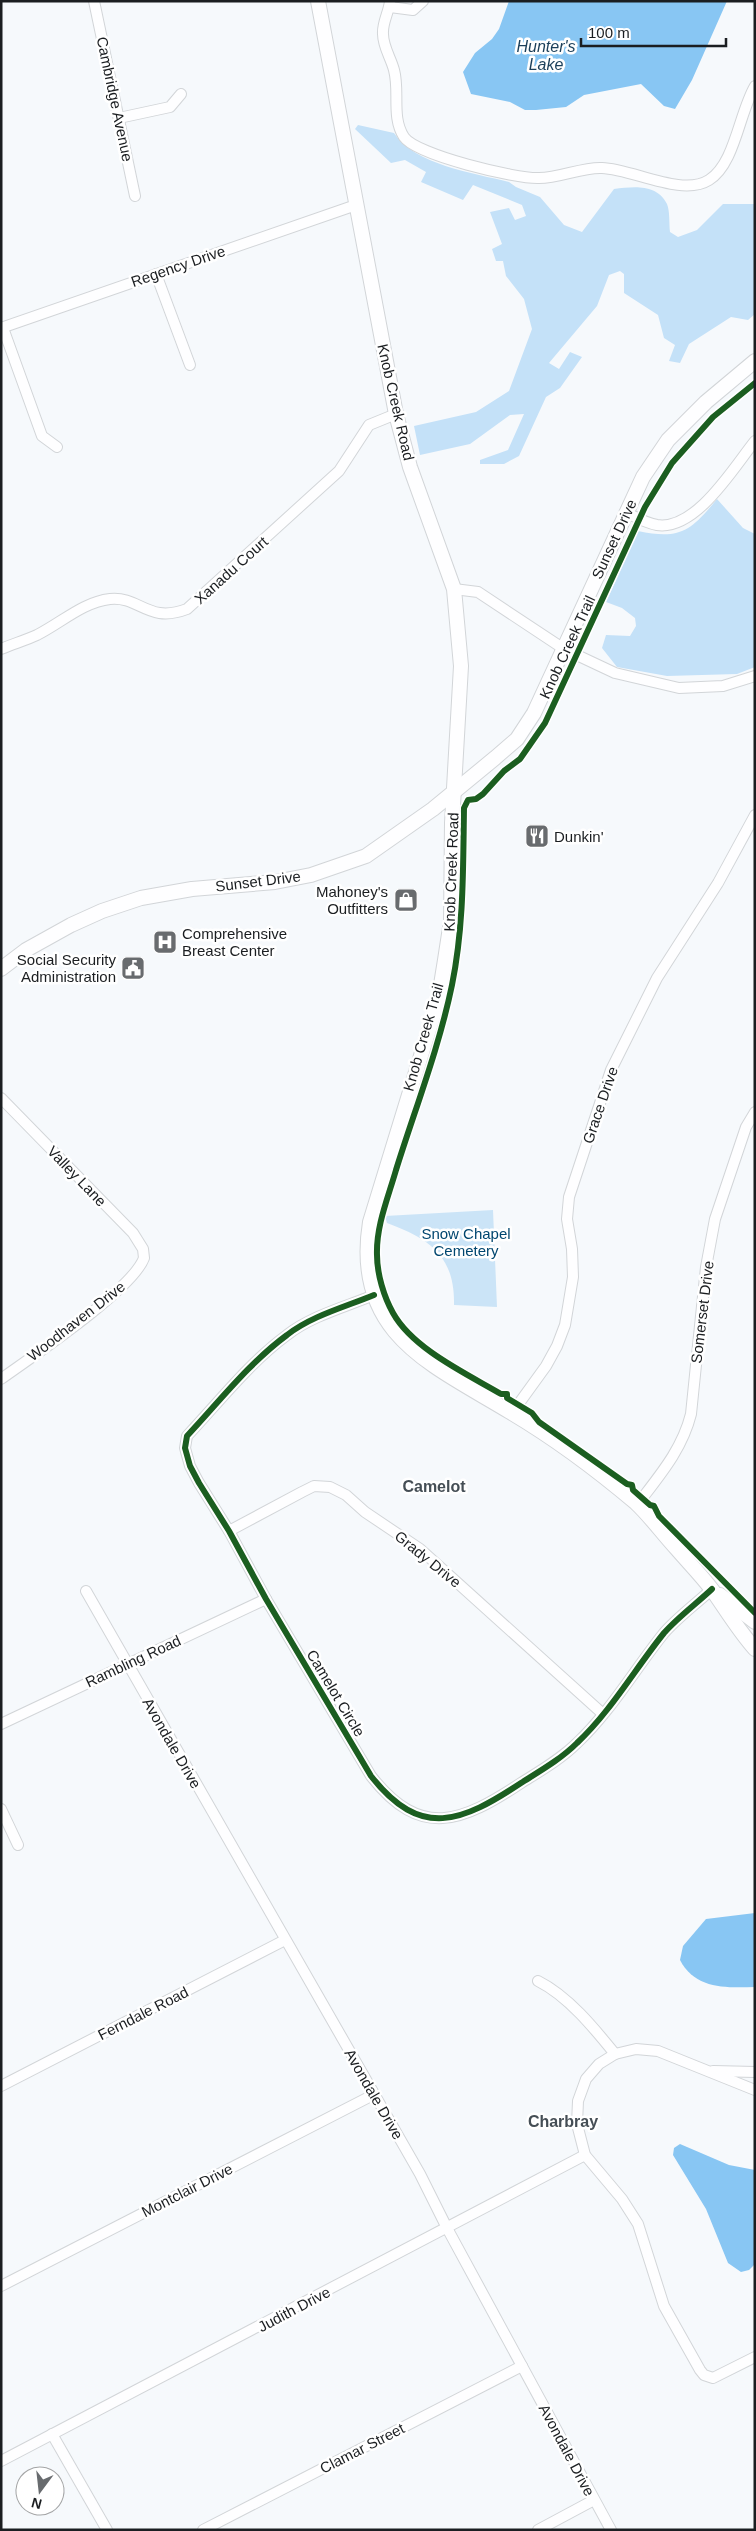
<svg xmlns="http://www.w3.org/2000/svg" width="756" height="2531" font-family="Helvetica,sans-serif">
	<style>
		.green { fill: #cbe4f7 }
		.forest { fill: #c4e1f8 }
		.water { fill: #88c6f3 }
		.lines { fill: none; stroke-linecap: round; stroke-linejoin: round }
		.street-casing { stroke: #d2d5d8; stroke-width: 12 }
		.secondary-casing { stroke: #d2d5d8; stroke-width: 16 }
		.street { stroke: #fefeff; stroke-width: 10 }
		.secondary { stroke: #fefeff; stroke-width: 14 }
		.cycleway-casing { stroke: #fff; stroke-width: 9 }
		.cycleway { stroke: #1b5e20; stroke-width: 6 }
		.labels { text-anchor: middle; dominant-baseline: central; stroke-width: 5; stroke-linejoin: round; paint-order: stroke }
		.street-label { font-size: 15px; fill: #1b1e21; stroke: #fff }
		.poi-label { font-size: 15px; fill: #1b1e21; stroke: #fff; text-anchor: start }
		.park-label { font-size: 15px; fill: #00466f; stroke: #fff }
		.water-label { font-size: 16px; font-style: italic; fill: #1b3f5a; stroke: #fff }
		.neighbourhood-label { font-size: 16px; font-weight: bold; fill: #454e55; stroke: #fff }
	</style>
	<rect width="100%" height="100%" fill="#f6f9fc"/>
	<path class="green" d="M493,1210L497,1307L454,1305C455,1256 430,1239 387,1223L385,1216Z"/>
	<g class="forest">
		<path d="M358,125L394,133C415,165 474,173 509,182L516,187L540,197L564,225L582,232L614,189C633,187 656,183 667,204C670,211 669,224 670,232L678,237L697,230L723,204H755V314L748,320L731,317L689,344L680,363L669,361L675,345L664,338L658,315L624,293V274L620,271L609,275L597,306L549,363L559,369L570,352L582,357L560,388L546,397L519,456L504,464H480V460L508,450L524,414L510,415L470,444L420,455L414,426L476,412L509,391L532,329L524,299L506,276L503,261H496L492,249L502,244L490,212L509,208L515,220L526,216L522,205L473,185L463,200L421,182L426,172L405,160L391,163L355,129Z"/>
		<path d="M717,499L743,528L755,534V667L737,674L667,676L617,667L602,648L606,635L630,636L636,626L635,618L622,608L606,602L638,531C680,540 691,531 717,499Z"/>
	</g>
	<g class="water">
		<path d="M509,1H727L692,80L675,109L664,106L641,84L584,95L566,107L536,110H525L510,102L471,94L463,72L475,53L492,39L499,29Z"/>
		<path d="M755,1913V1987C725,1988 695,1989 680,1960L683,1946L706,1919Z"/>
		<path d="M680,2144L729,2165L755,2170V2264L749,2270L741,2272L728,2263L706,2209L673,2155L674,2148Z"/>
	</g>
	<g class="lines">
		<g class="street-casing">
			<g id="street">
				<path d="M94,1L135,196"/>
				<path d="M390,1C389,12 382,23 383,34C383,47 391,58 394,70C400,92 391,117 404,137C416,155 516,179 539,178C560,178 582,167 602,168C633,169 682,197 709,180C735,164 739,113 755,86"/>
				<path d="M390,7L413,10L423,1"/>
				<path d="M119,118L170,107L181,94"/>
				<path d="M156,274L190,365"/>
				<path d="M1,328L356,205"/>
				<path d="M3,328L42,436L57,447"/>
				<path d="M625,512C635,517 646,523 657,525C696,531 734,467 755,441"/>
				<path d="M454,589L478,592L564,649L615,673L679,688L723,686L755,676"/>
				<path d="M1,649C13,644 26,640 37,635C61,623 83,602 110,599C140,596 148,624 187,609L339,471L369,425L396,414"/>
				<path d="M1,1098L133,1233L143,1249L144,1258C132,1290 33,1356 1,1379"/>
				<path d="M374,1295C345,1307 311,1316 287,1335C249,1363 219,1402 187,1436L185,1448L190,1466L199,1483L229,1531L266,1599L371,1776C421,1840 462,1822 521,1783C540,1771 561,1759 577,1743C611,1711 635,1669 664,1633C678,1617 696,1604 712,1589"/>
				<path d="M512,1413L546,1366L557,1346L565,1325L573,1277L572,1249L567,1219L569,1197L611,1070L657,978L718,883L755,815"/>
				<path d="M637,1505C659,1476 682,1450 691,1414L706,1267L715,1219L746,1127L755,1112"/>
				<path d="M229,1531L302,1492L314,1486L330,1487L346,1495L365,1512L420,1549L603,1714"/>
				<path d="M86,1591L420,2174L447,2228L611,2530"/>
				<path d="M1,1724L266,1599"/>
				<path d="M1,1809L18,1845"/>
				<path d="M538,1981C568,1996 594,2028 615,2054"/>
				<path d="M713,2071L755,2072"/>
				<path d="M1,2086L285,1940"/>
				<path d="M755,2090L658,2051L636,2049L615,2054L599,2064L586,2079L578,2101L577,2124L585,2155L622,2199L638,2224L664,2306L700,2370L704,2375L713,2378L755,2357"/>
				<path d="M1,2286L373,2095"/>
				<path d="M52,2434L107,2530"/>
				<path d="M1,2461L585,2155"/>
				<path d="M203,2530L522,2366"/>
				<path d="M538,2530L594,2500"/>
			</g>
		</g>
		<g class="secondary-casing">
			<g id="secondary">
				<path d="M318,1L396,414L410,467L454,589L461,666L452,823L451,921L445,960L439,997L370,1222C352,1334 431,1364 510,1412C554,1438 597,1470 636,1503C650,1516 663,1534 676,1548C688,1562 702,1576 713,1591C727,1611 739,1631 755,1649"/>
				<path d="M1,969L26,950L71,925L102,911L141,898L192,889L275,882L311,875L366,856L433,809L495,758L517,739L534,713L643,477L668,440L706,402L755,361"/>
				<path d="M720,1595L755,1622"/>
			</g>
		</g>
		<use href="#street" class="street"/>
		<use href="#secondary" class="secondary"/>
		<g class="cycleway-casing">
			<g id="cycleway">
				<path d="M755,383L713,417L672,463L645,507L545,723L520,759L504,771L483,794L476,799L468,800L464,808C463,868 464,926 452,985C439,1048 415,1109 396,1170C388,1198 376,1226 377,1255C377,1274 384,1297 393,1313C413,1349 467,1374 501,1394H507V1398L532,1413L539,1422L627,1484L632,1485L633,1490L650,1505L654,1506L659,1516L755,1613"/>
				<path d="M374,1295C345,1307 311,1316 287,1335C249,1363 219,1402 187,1436L185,1448L190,1466L199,1483L229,1531L266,1599L371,1776C421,1840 462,1822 521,1783C540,1771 561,1759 577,1743C611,1711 635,1669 664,1633C678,1617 696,1604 712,1589"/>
			</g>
		</g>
		<use href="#cycleway" class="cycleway"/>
	</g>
	<defs>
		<g id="restaurant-square" transform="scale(1.25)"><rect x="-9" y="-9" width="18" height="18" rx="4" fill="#686b6e" stroke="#fff"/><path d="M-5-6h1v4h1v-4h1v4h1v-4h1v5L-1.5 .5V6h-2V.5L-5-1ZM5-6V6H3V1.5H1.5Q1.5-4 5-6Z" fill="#fff"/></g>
		<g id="shop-square" transform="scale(1.25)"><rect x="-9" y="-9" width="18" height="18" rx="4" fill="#686b6e" stroke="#fff"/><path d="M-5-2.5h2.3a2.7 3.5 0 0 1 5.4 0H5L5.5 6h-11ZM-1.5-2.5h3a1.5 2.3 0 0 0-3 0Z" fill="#fff"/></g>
		<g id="hospital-square" transform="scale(1.25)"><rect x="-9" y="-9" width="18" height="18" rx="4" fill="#686b6e" stroke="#fff"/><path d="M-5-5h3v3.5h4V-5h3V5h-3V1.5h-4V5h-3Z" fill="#fff"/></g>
		<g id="civic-square" transform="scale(1.25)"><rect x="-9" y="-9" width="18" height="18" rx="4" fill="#686b6e" stroke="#fff"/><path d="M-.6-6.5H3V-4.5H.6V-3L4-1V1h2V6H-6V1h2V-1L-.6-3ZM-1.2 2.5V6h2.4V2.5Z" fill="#fff"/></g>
	</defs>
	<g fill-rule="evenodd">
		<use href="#restaurant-square" x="537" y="836"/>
		<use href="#shop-square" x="406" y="900"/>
		<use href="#hospital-square" x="165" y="942"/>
		<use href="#civic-square" x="133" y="968"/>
	</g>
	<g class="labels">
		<g class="street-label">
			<text transform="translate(115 99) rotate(78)">Cambridge Avenue</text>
			<text transform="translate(178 266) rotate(-19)">Regency Drive</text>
			<text transform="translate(396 402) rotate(77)">Knob Creek Road</text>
			<text transform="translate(614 539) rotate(-65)">Sunset Drive</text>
			<text transform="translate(231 570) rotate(-42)">Xanadu Court</text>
			<text transform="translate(567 647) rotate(-65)">Knob Creek Trail</text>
			<text transform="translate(451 872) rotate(-88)">Knob Creek Road</text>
			<text transform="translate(258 881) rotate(-7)">Sunset Drive</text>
			<text transform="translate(423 1037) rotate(-74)">Knob Creek Trail</text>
			<text transform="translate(600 1105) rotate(-71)">Grace Drive</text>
			<text transform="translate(77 1176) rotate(46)">Valley Lane</text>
			<text transform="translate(702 1312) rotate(-83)">Somerset Drive</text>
			<text transform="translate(76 1321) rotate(-38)">Woodhaven Drive</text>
			<text transform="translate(428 1559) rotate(39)">Grady Drive</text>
			<text transform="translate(133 1661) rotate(-25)">Rambling Road</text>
			<text transform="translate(336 1693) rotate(59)">Camelot Circle</text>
			<text transform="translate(172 1743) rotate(60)">Avondale Drive</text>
			<text transform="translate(143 2013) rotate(-27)">Ferndale Road</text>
			<text transform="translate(374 2094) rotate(60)">Avondale Drive</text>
			<text transform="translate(187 2190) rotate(-27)">Montclair Drive</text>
			<text transform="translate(294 2309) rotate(-28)">Judith Drive</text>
			<text transform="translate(362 2448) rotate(-27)">Clamar Street</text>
			<text transform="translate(567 2450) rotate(62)">Avondale Drive</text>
		</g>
		<g class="poi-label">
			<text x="554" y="836">Dunkin'</text>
			<text x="388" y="891" text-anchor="end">Mahoney's<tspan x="388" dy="17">Outfitters</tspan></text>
			<text x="182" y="933">Comprehensive<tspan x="182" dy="17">Breast Center</tspan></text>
			<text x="116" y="959" text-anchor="end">Social Security<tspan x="116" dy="17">Administration</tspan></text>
		</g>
		<g class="park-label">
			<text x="466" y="1233">Snow Chapel<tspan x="466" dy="17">Cemetery</tspan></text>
		</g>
		<g class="water-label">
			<text x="546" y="46">Hunter's<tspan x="546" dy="18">Lake</tspan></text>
		</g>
		<g class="neighbourhood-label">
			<text x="434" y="1486">Camelot</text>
			<text x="563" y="2121">Charbray</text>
		</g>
	</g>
	<rect width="756" height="2531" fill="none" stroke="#1b1e21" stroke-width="5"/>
	<g transform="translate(40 2491) rotate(195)"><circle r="24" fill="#ffffff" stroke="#a4a5a6"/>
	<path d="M0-4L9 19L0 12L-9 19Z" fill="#686b6e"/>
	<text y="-8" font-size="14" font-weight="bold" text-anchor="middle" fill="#1b1e21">N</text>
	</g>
	<path d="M581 38v8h145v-8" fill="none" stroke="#1b1e21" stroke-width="2.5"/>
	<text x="588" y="38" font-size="15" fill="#1b1e21" stroke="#ffffff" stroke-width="4" paint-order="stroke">100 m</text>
</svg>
